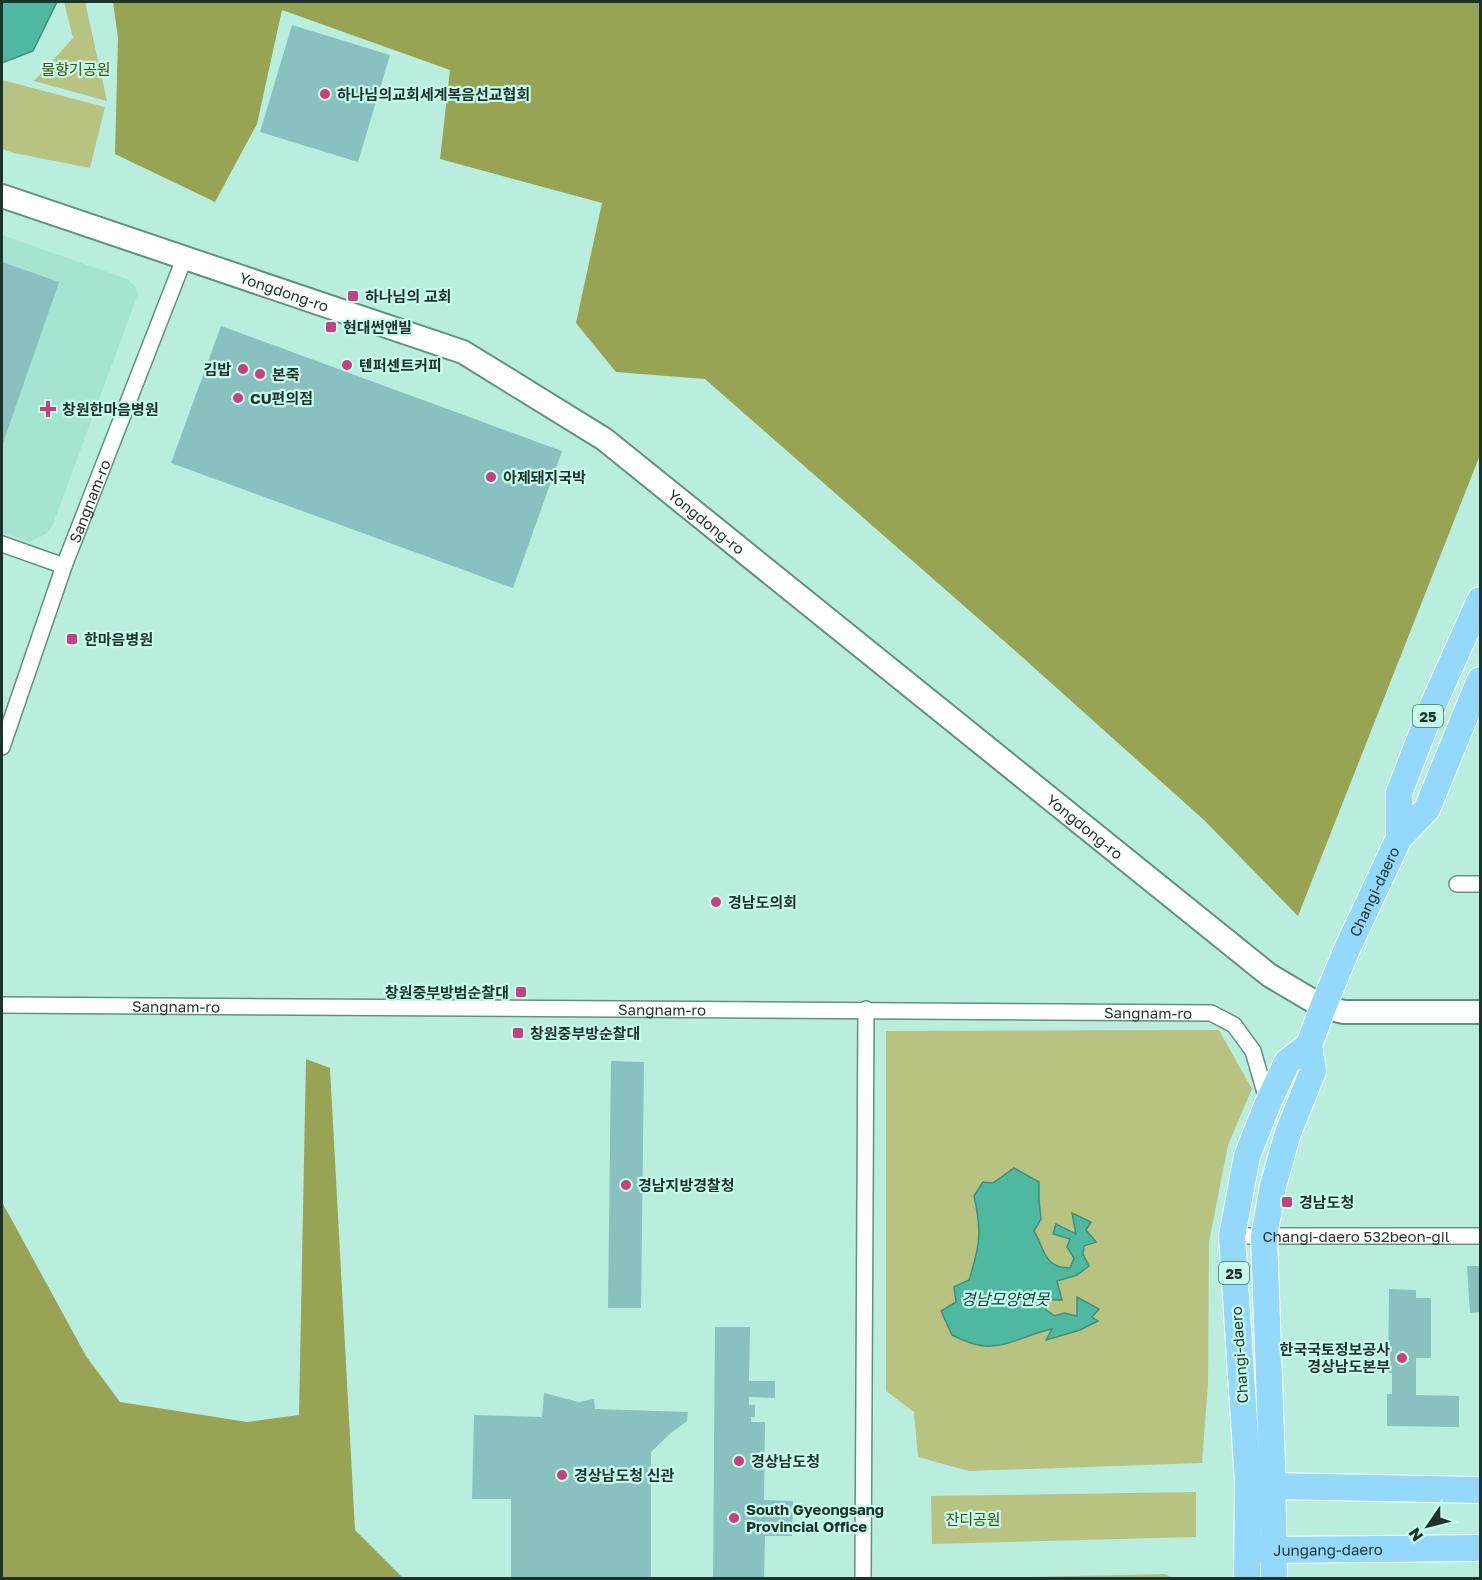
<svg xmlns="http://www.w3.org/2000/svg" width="1482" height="1580" font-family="'Golos Text','Noto Sans KR',sans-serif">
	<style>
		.built { fill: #a5e3d2 }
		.green { fill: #b8c281 }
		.forest { fill: #98a353 }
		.water { fill: #4eb8a0; stroke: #3f907d; stroke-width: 1.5 }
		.building { fill: #89c0c0 }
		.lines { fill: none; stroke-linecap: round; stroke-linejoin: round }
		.street-casing { stroke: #5f9183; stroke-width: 18 }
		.secondary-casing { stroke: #5f9183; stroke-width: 26 }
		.primary-casing { stroke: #fff; stroke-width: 28 }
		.street { stroke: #fff; stroke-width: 15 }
		.secondary { stroke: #fff; stroke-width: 22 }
		.primary { stroke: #94d8fc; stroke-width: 26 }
		.poi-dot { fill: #c63f7f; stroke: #c6fbec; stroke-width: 2 }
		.labels { text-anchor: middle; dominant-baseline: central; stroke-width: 4.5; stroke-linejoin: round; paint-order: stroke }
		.shield { fill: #c6fbec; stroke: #506e66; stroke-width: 1.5 }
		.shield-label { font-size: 14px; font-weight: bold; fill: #1d322c }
		.park-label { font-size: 15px; fill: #464c10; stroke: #c6fbec }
		.poi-label { font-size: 15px; font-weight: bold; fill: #1d322c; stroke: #c6fbec; text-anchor: start }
		.street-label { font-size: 15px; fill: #1d322c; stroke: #c6fbec }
		.water-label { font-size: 16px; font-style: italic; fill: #114036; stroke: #c6fbec }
	</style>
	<rect width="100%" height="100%" fill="#b9eedf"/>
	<path class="built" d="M2,235L127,279L135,286L138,294L53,524L46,534L30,542L2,533Z"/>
	<g class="green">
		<path d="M64,2H85L107,101L34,81L73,38Z"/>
		<path d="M2,80L105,107L90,168L14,153L2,149Z"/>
		<path d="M1219,1030L1252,1089L1228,1145L1209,1242L1208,1383L1202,1463L969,1471L918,1457L914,1412L886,1391V1031Z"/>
		<path d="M1196,1492V1537L932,1544L931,1496Z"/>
		<path d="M1165,1574L1173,1578H982Z"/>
	</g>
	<g class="forest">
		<path d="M113,2H1480V455L1298,916L1204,820L1021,656L705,379L616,372L576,323L602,203L440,159L450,70L282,10L257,124L215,202L115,154L118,38Z"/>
		<path d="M306,1059L330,1068L355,1530L403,1578H2V1202L86,1356L120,1402L247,1422L299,1415Z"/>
	</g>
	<g class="water">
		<path d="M2,2H57L33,51L2,63Z"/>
		<path d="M1014,1168L1039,1182V1200L1041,1219L1034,1231C1045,1250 1044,1268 1070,1268L1074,1258L1067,1247L1070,1239L1053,1234L1056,1224L1076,1234L1072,1213L1091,1222L1086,1230L1096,1242L1084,1246L1083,1254L1089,1266L1077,1275L1057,1281L1062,1300H1047L1046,1310L1055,1316L1064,1313L1077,1316V1297L1099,1309L1092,1317L1098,1321L1080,1330L1046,1340L1052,1329C1029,1333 1002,1351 978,1345C969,1343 960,1339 952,1335L941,1311L956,1302L954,1287L969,1280C980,1246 982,1230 974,1196L983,1182L993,1183Z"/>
	</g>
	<g class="building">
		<path d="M292,25L390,55L358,162L260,132Z"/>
		<path d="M2,262L59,282L2,446Z"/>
		<path d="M221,326L562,451L513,588L171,463Z"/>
		<path d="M611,1061L644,1062L641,1308H608Z"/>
		<path d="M1467,1266H1480V1312L1470,1313Z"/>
		<path d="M1389,1289L1416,1290V1298H1431V1358H1416V1395L1459,1396V1427L1387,1426V1394H1392V1373H1388Z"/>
		<path d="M715,1327H750L749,1381H775V1398L749,1397V1405H755V1417H751V1422H765L764,1500L793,1501L792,1536H765L764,1578H713Z"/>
		<path d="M544,1393L579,1402L594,1399L595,1409L688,1412L687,1421L671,1433L651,1452V1578H511V1499H472L474,1415L542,1417Z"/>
	</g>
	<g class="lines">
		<g class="street-casing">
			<g id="street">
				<path d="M2,544L64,566"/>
				<path id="s1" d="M2,747L64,566L184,259"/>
				<path d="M1457,884H1480"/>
				<path id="s2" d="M2,1005L1211,1013L1234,1025L1253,1051L1268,1103"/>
				<path id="s3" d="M1232,1236H1480"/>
				<path d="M863,1578L866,1009"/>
			</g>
		</g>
		<g class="secondary-casing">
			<g id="secondary">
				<path id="s4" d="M2,196L463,352L604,439L1269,975L1323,1007L1344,1012H1480"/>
			</g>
		</g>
		<g class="primary-casing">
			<g id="primary">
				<path d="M1399,838V793L1433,705L1480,600"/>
				<path d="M1256,1483L1273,1486L1480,1490"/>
				<path id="s5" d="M1259,1550L1480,1548"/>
				<path d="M1247,1578L1248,1482L1232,1236L1247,1156L1268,1103L1287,1062L1309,1045"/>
				<path id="s6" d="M1274,1578L1272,1463L1264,1236L1273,1186L1288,1133L1313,1071L1309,1045L1323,1007L1347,949L1399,838L1427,809L1480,680"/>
			</g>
		</g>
		<use href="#street" class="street"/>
		<use href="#secondary" class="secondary"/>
		<use href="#primary" class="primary"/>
	</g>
	<g class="poi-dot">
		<circle cx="325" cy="94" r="6"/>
		<rect x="347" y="290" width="12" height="12" rx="3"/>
		<rect x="325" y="321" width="12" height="12" rx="3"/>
		<circle cx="347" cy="365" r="6"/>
		<circle cx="243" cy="369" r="6"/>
		<circle cx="260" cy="374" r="6"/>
		<circle cx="238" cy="398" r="6"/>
		<path d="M45 400h6v6h6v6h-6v6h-6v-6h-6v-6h6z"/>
		<circle cx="491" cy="477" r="6"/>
		<rect x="66" y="633" width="12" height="12" rx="3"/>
		<circle cx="716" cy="902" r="6"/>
		<rect x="515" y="986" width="12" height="12" rx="3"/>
		<rect x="512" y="1027" width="12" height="12" rx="3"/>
		<circle cx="626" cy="1185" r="6"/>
		<rect x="1281" y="1196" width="12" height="12" rx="3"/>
		<circle cx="1402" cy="1358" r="6"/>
		<circle cx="739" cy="1461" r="6"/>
		<circle cx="562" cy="1475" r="6"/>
		<circle cx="734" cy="1518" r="6"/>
	</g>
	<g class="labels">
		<g class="shield">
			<rect x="1413" y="705" width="30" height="22" rx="4.5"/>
			<rect x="1219" y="1262" width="30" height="22" rx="4.5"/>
		</g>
		<g class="shield-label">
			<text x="1428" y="716">25</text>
			<text x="1234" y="1273">25</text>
		</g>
		<g class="park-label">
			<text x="76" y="69">물향기공원</text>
			<text x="973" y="1519">잔디공원</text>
		</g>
		<g class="poi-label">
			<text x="337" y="94">하나님의교회세계복음선교협회</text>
			<text x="365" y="296">하나님의 교회</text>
			<text x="343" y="327">현대썬앤빌</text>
			<text x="359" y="365">텐퍼센트커피</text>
			<text x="231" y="369" text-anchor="end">김밥</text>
			<text x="272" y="374">본죽</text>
			<text x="250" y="398">CU편의점</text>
			<text x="62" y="409">창원한마음병원</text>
			<text x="503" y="477">아제돼지국박</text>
			<text x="84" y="639">한마음병원</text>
			<text x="728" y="902">경남도의회</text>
			<text x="509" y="992" text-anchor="end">창원중부방범순찰대</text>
			<text x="530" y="1033">창원중부방순찰대</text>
			<text x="638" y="1185">경남지방경찰청</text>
			<text x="1299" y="1202">경남도청</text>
			<text x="1390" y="1349" text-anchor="end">한국국토정보공사<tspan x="1390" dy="17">경상남도본부</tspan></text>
			<text x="751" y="1461">경상남도청</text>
			<text x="574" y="1475">경상남도청 신관</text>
			<text x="746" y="1509">South Gyeongsang<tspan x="746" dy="17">Provincial Office</tspan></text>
		</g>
		<g class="street-label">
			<text stroke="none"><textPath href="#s4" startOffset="298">Yongdong-ro</textPath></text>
			<text stroke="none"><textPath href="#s1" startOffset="261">Sangnam-ro</textPath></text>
			<text stroke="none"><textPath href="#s4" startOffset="784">Yongdong-ro</textPath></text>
			<text stroke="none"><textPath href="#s4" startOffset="1270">Yongdong-ro</textPath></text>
			<text stroke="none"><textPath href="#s6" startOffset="708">Changi-daero</textPath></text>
			<text stroke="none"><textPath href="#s2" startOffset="174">Sangnam-ro</textPath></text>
			<text stroke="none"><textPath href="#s2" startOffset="660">Sangnam-ro</textPath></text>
			<text stroke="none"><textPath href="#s2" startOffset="1146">Sangnam-ro</textPath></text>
			<text stroke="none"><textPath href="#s3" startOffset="124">Changi-daero 532beon-gil</textPath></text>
			<text transform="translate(1239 1355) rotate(-94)">Changi-daero</text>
			<text stroke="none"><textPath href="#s5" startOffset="69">Jungang-daero</textPath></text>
		</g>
		<g class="water-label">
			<text x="1005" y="1299">경남모양연못</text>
		</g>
	</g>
	<rect width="1482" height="1580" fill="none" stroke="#1d322c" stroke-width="6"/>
	<g transform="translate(1428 1526) rotate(235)" stroke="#c6fbec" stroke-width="4.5" paint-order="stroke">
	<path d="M0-4.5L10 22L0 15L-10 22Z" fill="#1d322c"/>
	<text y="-9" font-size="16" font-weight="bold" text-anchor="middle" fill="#1d322c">N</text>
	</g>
</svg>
